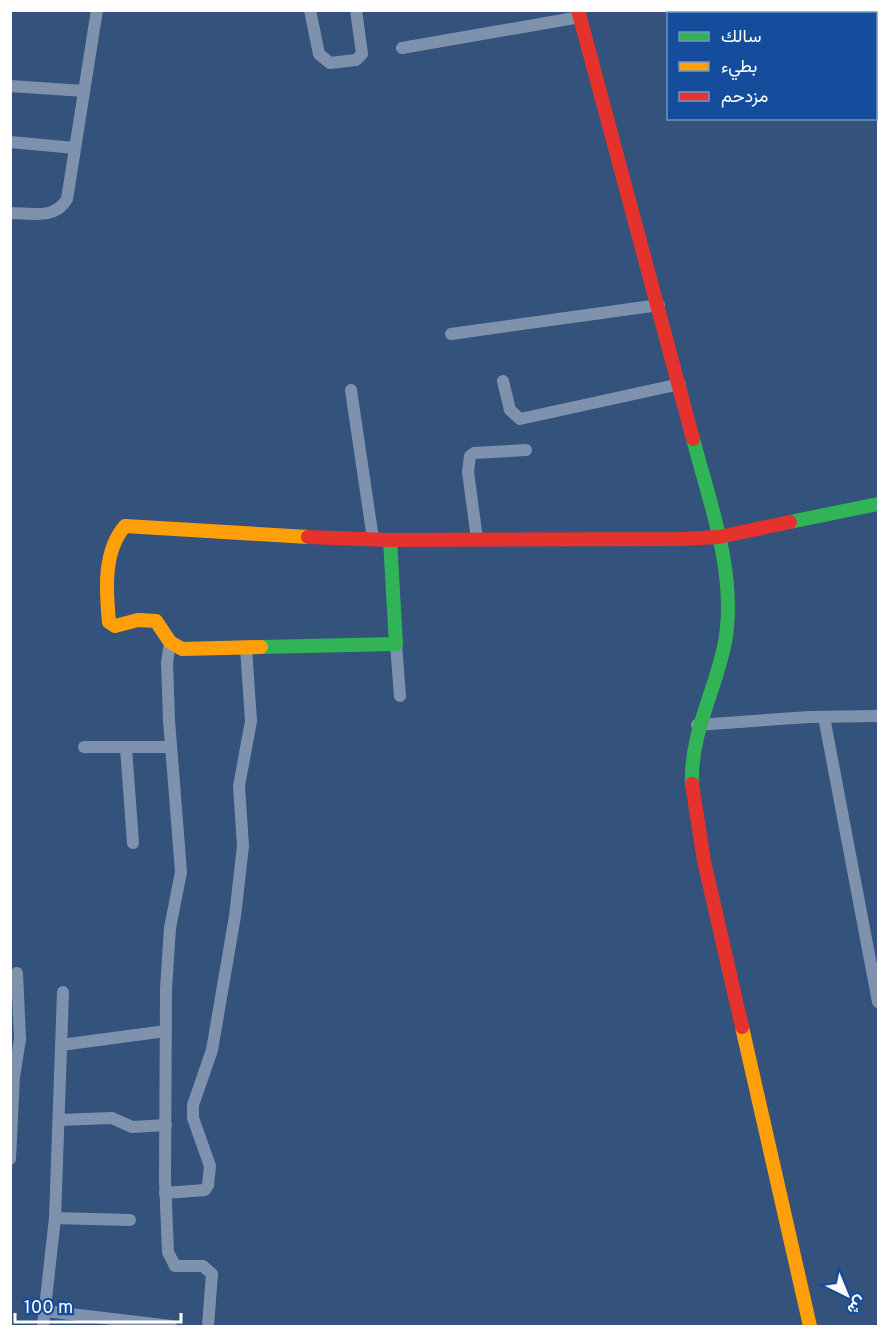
<svg xmlns="http://www.w3.org/2000/svg" width="889" height="1337" font-family="Overpass,Vazirmatn,sans-serif">
	<style>
		.lines { fill: none; stroke-linecap: round; stroke-linejoin: round }
		.street { stroke: #7e92ae; stroke-width: 12 }
		.fast { stroke: #30b455; stroke-width: 14 }
		.slow { stroke: #ff9f0a; stroke-width: 14 }
		.jam { stroke: #e5322d; stroke-width: 14 }
	</style>
	<rect width="100%" height="100%" fill="#33527c"/>
	<g class="lines">
		<g class="street">
			<path d="M310,10L319,54L330,63L356,60L362,54L356,10"/>
			<path d="M402,48L580,17"/>
			<path d="M10,86L84,91"/>
			<path d="M10,142L75,148"/>
			<path d="M10,213C31,213 55,220 67,199L97,10"/>
			<path d="M451,334L659,305"/>
			<path d="M503,381L510,410L520,419L680,384"/>
			<path d="M351,390L373,539"/>
			<path d="M477,539L468,472L470,456L474,453L526,450"/>
			<path d="M170,642L167,663L169,720L181,872L170,928L166,989L165,1180L168,1252L175,1266H203L212,1274L208,1326"/>
			<path d="M396,644L400,696"/>
			<path d="M824,717L878,1002"/>
			<path d="M697,725L809,717L878,716"/>
			<path d="M84,747H171"/>
			<path d="M126,748L133,843"/>
			<path d="M61,1045L166,1031"/>
			<path d="M59,1120L112,1118L132,1127L166,1125"/>
			<path d="M10,1159L14,1077L20,1039L17,973"/>
			<path d="M165,1193L205,1190L208,1185L210,1166L193,1118V1105L212,1050L235,916L243,846L239,786L251,721L246,648"/>
			<path d="M55,1218L63,992"/>
			<path d="M45,1311L171,1326"/>
			<path d="M43,1326L55,1218L130,1220"/>
		</g>
		<g class="fast">
			<path d="M790,522L878,504"/>
			<path d="M261,647L396,644L390,540"/>
			<path d="M692,784C690,733 716,690 725,642C737,574 710,504 693,439"/>
		</g>
		<g class="slow">
			<path d="M261,647L182,649L170,642L156,621L138,620L115,626L109,622C106,591 103,551 125,526L308,537"/>
			<path d="M742,1027L810,1326"/>
		</g>
		<g class="jam">
			<path d="M578,10L693,439"/>
			<path d="M308,537L390,540L681,539L719,537L790,522"/>
			<path d="M692,784L704,861L742,1027"/>
		</g>
	</g>
	<rect width="889" height="1337" fill="none" stroke="#ffffff" stroke-width="24"/>
	<rect x="667" y="12" width="210" height="108" fill="#144d9b" stroke="#7294c3" stroke-width="1.5"/>
	<rect x="679" y="32" width="30" height="9" fill="#30b455" stroke="#7294c3" stroke-width="1.5"/>
	<text x="721" y="42" font-size="18" fill="#ffffff">سالك</text>
	<rect x="679" y="62" width="30" height="9" fill="#ff9f0a" stroke="#7294c3" stroke-width="1.5"/>
	<text x="721" y="72" font-size="18" fill="#ffffff">بطيء</text>
	<rect x="679" y="92" width="30" height="9" fill="#e5322d" stroke="#7294c3" stroke-width="1.5"/>
	<text x="721" y="102" font-size="18" fill="#ffffff">مزدحم</text>
	<g transform="translate(847 1295) rotate(137)" stroke="#144d9b" stroke-width="4.5" paint-order="stroke">
	<path d="M0-4.5L10 22L0 15L-10 22Z" fill="#ffffff"/>
	<text y="-9" font-size="16" font-weight="bold" text-anchor="middle" fill="#ffffff">ش</text>
	</g>
	<path d="M15 1313v9h166v-9" fill="none" stroke="#ffffff" stroke-width="3"/>
	<text x="24" y="1313" font-size="18" fill="#ffffff" stroke="#144d9b" stroke-width="4.5" paint-order="stroke">100 m</text>
</svg>
